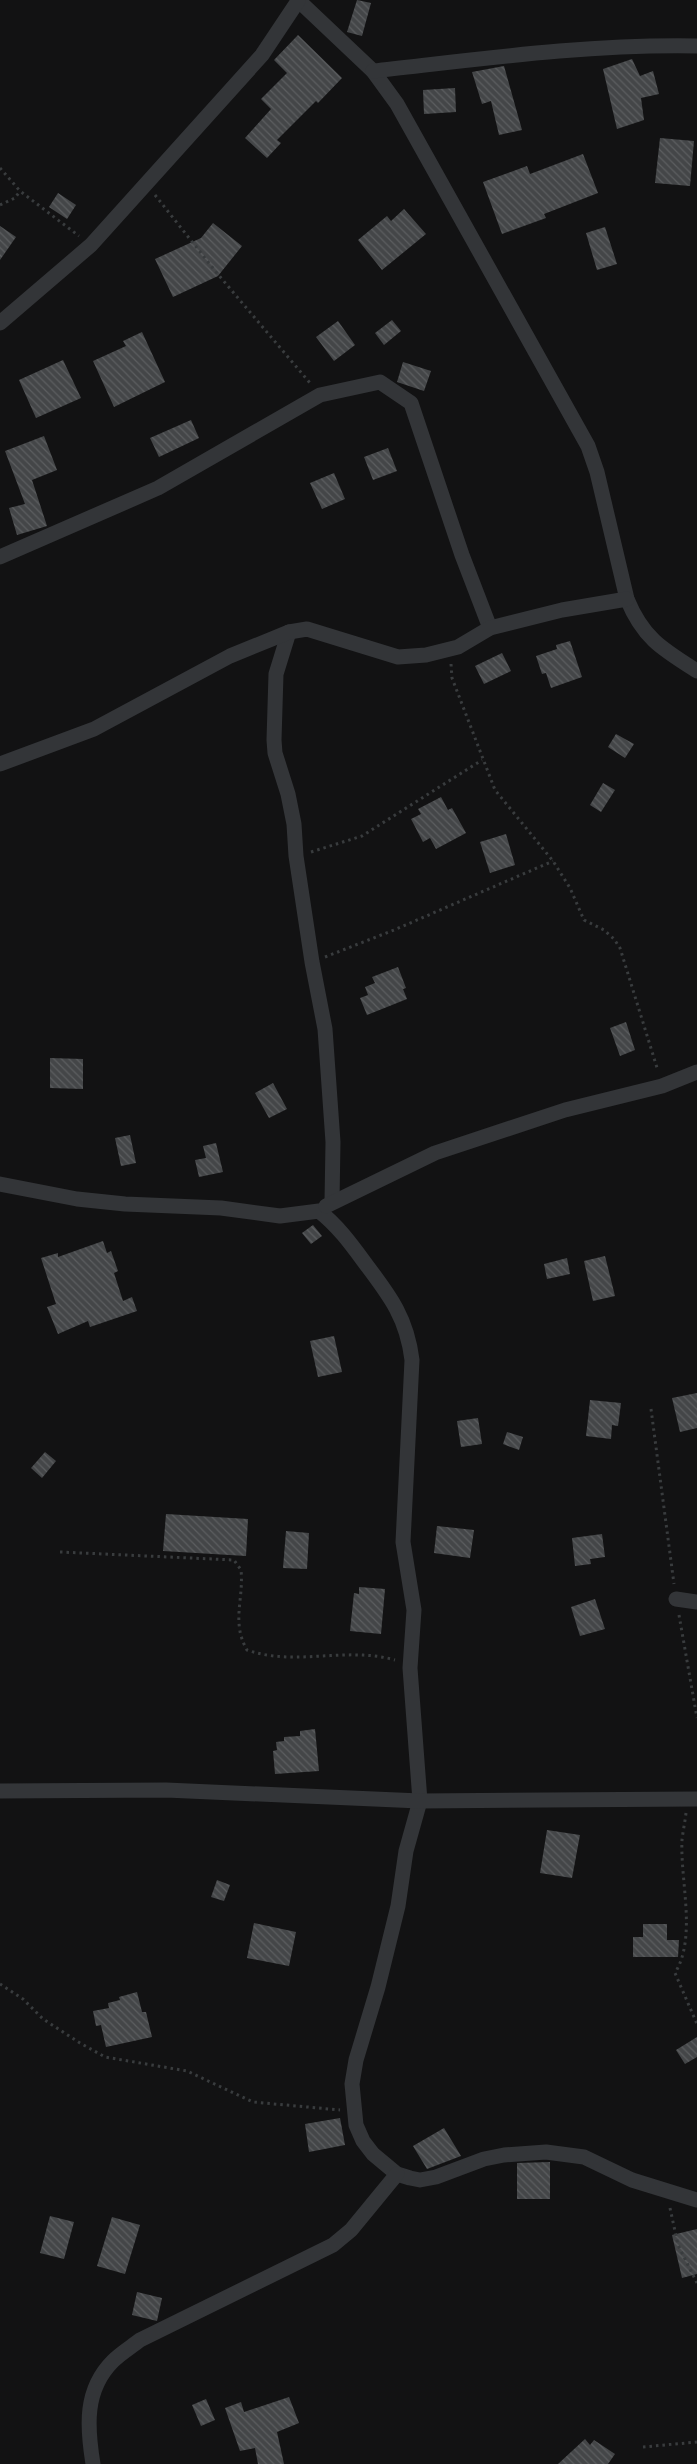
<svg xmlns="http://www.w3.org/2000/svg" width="697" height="2464" font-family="Roboto,sans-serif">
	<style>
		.building { fill: url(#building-back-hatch) }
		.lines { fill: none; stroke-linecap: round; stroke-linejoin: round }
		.path { stroke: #393c3e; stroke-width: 3; stroke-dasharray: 2.5 4; stroke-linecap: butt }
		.street { stroke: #333538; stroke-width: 15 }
	</style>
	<defs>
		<pattern id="building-back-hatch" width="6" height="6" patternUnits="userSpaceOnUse" patternTransform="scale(1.25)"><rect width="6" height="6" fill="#444648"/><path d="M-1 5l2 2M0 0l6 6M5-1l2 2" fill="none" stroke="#5c5e60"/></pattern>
	</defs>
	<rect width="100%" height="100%" fill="#121213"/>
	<g class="building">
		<path d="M357,0L371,3L362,36L347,32Z"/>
		<path d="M298,35L342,78L318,103L316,101L277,140L281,143L267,158L245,138L271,109L261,99L287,73L274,60Z"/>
		<path d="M632,59L640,76L653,71L659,94L641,98L644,120L617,129L603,69Z"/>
		<path d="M504,66L522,130L499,135L491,101L482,104L472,72Z"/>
		<path d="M455,88L456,112L424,114L423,90Z"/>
		<path d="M660,138L694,141L690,186L655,183Z"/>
		<path d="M583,154L598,193L544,214L546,218L502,234L483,182L527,166L530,174Z"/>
		<path d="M58,193L76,205L67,219L49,207Z"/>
		<path d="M404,209L426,234L382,270L358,240L387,216L391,221Z"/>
		<path d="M213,223L242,246L218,276L173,297L155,259L201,238Z"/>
		<path d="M0,226L16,237L0,260Z"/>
		<path d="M605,227L617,264L597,270L586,233Z"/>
		<path d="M392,320L401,331L384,345L375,333Z"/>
		<path d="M338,321L355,345L334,361L316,337Z"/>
		<path d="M142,332L165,382L114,407L93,361L126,346L123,341Z"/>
		<path d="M63,360L81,398L36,418L19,380Z"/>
		<path d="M403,362L431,371L424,391L397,382Z"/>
		<path d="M191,420L199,438L159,457L150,438Z"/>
		<path d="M44,436L57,470L32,480L47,526L17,535L9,508L25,504L5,451Z"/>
		<path d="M388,448L397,471L373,480L364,457Z"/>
		<path d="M334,473L345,499L322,509L310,483Z"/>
		<path d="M570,641L582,677L551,688L546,673L542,674L536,656L557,649L556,645Z"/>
		<path d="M502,653L511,671L484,684L475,666Z"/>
		<path d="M616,734L634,744L625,758L608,747Z"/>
		<path d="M603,783L615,790L601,812L590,805Z"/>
		<path d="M441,797L448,810L452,808L466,833L436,849L430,838L423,842L411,819L421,814L418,809Z"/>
		<path d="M506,834L515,865L490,873L480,842Z"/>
		<path d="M398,967L406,988L403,989L407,999L367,1015L360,998L368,995L365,987L375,983L372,977Z"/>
		<path d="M626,1022L635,1050L620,1056L610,1028Z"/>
		<path d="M50,1058L83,1059V1089L50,1088Z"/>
		<path d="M273,1083L287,1109L269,1118L255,1093Z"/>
		<path d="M130,1135L136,1163L121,1166L115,1138Z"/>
		<path d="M216,1143L223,1172L199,1177L195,1160L206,1158L203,1146Z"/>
		<path d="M313,1225L322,1236L311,1244L302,1233Z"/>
		<path d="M103,1241L107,1253L111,1251L118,1271L114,1273L123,1301L132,1297L137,1311L90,1327L88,1321L58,1334L47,1307L56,1304L41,1258L58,1253V1257Z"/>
		<path d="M605,1256L615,1296L593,1301L584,1261Z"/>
		<path d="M567,1258L570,1274L547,1279L544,1264Z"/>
		<path d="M334,1336L342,1372L318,1377L310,1341Z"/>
		<path d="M697,1393V1428L680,1432L672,1398Z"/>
		<path d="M590,1400L621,1403L618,1426L612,1425L611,1439L586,1436Z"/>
		<path d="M478,1418L482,1444L461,1447L457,1421Z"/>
		<path d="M507,1432L523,1437L519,1450L503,1444Z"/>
		<path d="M45,1452L56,1461L42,1478L31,1468Z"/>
		<path d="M166,1514L248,1519L246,1556L163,1551Z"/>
		<path d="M437,1526L474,1530L470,1558L434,1553Z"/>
		<path d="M286,1531L309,1533L307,1569L283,1568Z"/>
		<path d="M602,1534L605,1557L590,1559L591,1564L575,1566L572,1538Z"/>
		<path d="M359,1587L385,1589L381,1634L350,1631L354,1593L359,1594Z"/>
		<path d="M595,1599L605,1629L580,1636L571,1607Z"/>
		<path d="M315,1729L319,1771L275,1774L273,1751L277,1750L276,1742L284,1741V1737L300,1736V1731Z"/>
		<path d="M547,1830L580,1835L572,1878L540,1873Z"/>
		<path d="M217,1880L230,1885L224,1901L211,1897Z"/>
		<path d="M254,1923L296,1932L289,1966L247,1958Z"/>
		<path d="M643,1924H667V1940H679L678,1957H633V1937H643Z"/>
		<path d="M137,1992L142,2012H146L152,2037L106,2047L101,2025L96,2026L93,2011L109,2008L108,2003L120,2000L119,1997Z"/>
		<path d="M697,2037V2057L685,2064L676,2050Z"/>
		<path d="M340,2118L345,2145L309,2152L305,2124Z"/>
		<path d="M444,2128L461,2156L427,2169L413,2146Z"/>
		<path d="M550,2162V2199H517V2163Z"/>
		<path d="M50,2216L74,2222L64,2259L40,2253Z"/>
		<path d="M112,2217L140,2225L125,2274L97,2266Z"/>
		<path d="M697,2229V2274L682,2278L672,2235Z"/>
		<path d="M137,2292L162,2298L157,2321L132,2315Z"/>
		<path d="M289,2397L299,2423L277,2432L284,2464H258L255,2448L240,2451L225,2408L241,2402L244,2412Z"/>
		<path d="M206,2399L215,2420L201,2426L192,2405Z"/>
		<path d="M585,2439L590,2445L594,2440L615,2454L608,2464H558Z"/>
	</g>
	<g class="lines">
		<g class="path">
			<path d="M0,168L20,191L79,236"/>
			<path d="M155,195L216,272L310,383"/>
			<path d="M0,205L15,198L20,191"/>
			<path d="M451,664L452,678L495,790L553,861L570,888L584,920L604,930L614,939L620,948L658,1071"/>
			<path d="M311,852L362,836L482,760"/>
			<path d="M325,957L394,930L553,861"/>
			<path d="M651,1409L674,1584"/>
			<path d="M60,1552L234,1560L241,1570C244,1599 231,1622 247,1650C295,1667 346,1646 395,1660"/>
			<path d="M679,1615L697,1718"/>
			<path d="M686,1813C685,1822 683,1831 682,1840C680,1881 697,1937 675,1973L697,2024"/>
			<path d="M0,1984L23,1999L43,2019L80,2043L105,2057L187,2071L253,2102L340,2110"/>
			<path d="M670,2208L678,2245L697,2283"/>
			<path d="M643,2447L697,2442"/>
		</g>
		<g class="street">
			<path d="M298,0L373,71L397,104L588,446L597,472L627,599C643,638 662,649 697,671"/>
			<path d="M373,71C481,59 588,44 697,46"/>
			<path d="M0,323L91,245L262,55L298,1"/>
			<path d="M0,557L158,488L320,395L380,382L411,403L462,555L490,628"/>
			<path d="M289,632L276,674L274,740L275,753L288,794L294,824L296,856L312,962L325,1029L333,1142L332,1201"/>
			<path d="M0,764L94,729L230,656L289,632L307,629L398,657L426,655L458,647L490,628L562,610L627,599"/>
			<path d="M0,1184L77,1199L125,1204L221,1208L280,1216L319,1211C338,1226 351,1244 365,1263C390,1296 407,1318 412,1360L403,1542L414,1610L410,1668L420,1801L406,1851L398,1906L378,1987L356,2060L352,2084L356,2125L363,2141L373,2154L397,2174L410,2178L420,2180L436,2177L484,2159L504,2155L546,2152L584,2157L632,2180L697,2200"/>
			<path d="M326,1206L435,1153L565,1110L662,1086L697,1072"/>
			<path d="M676,1599L697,1602"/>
			<path d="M0,1791L166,1790L420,1801L697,1799"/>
			<path d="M93,2464C87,2427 84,2390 113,2361C121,2353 131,2347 140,2340L333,2245L351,2230L397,2174"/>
		</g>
	</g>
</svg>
